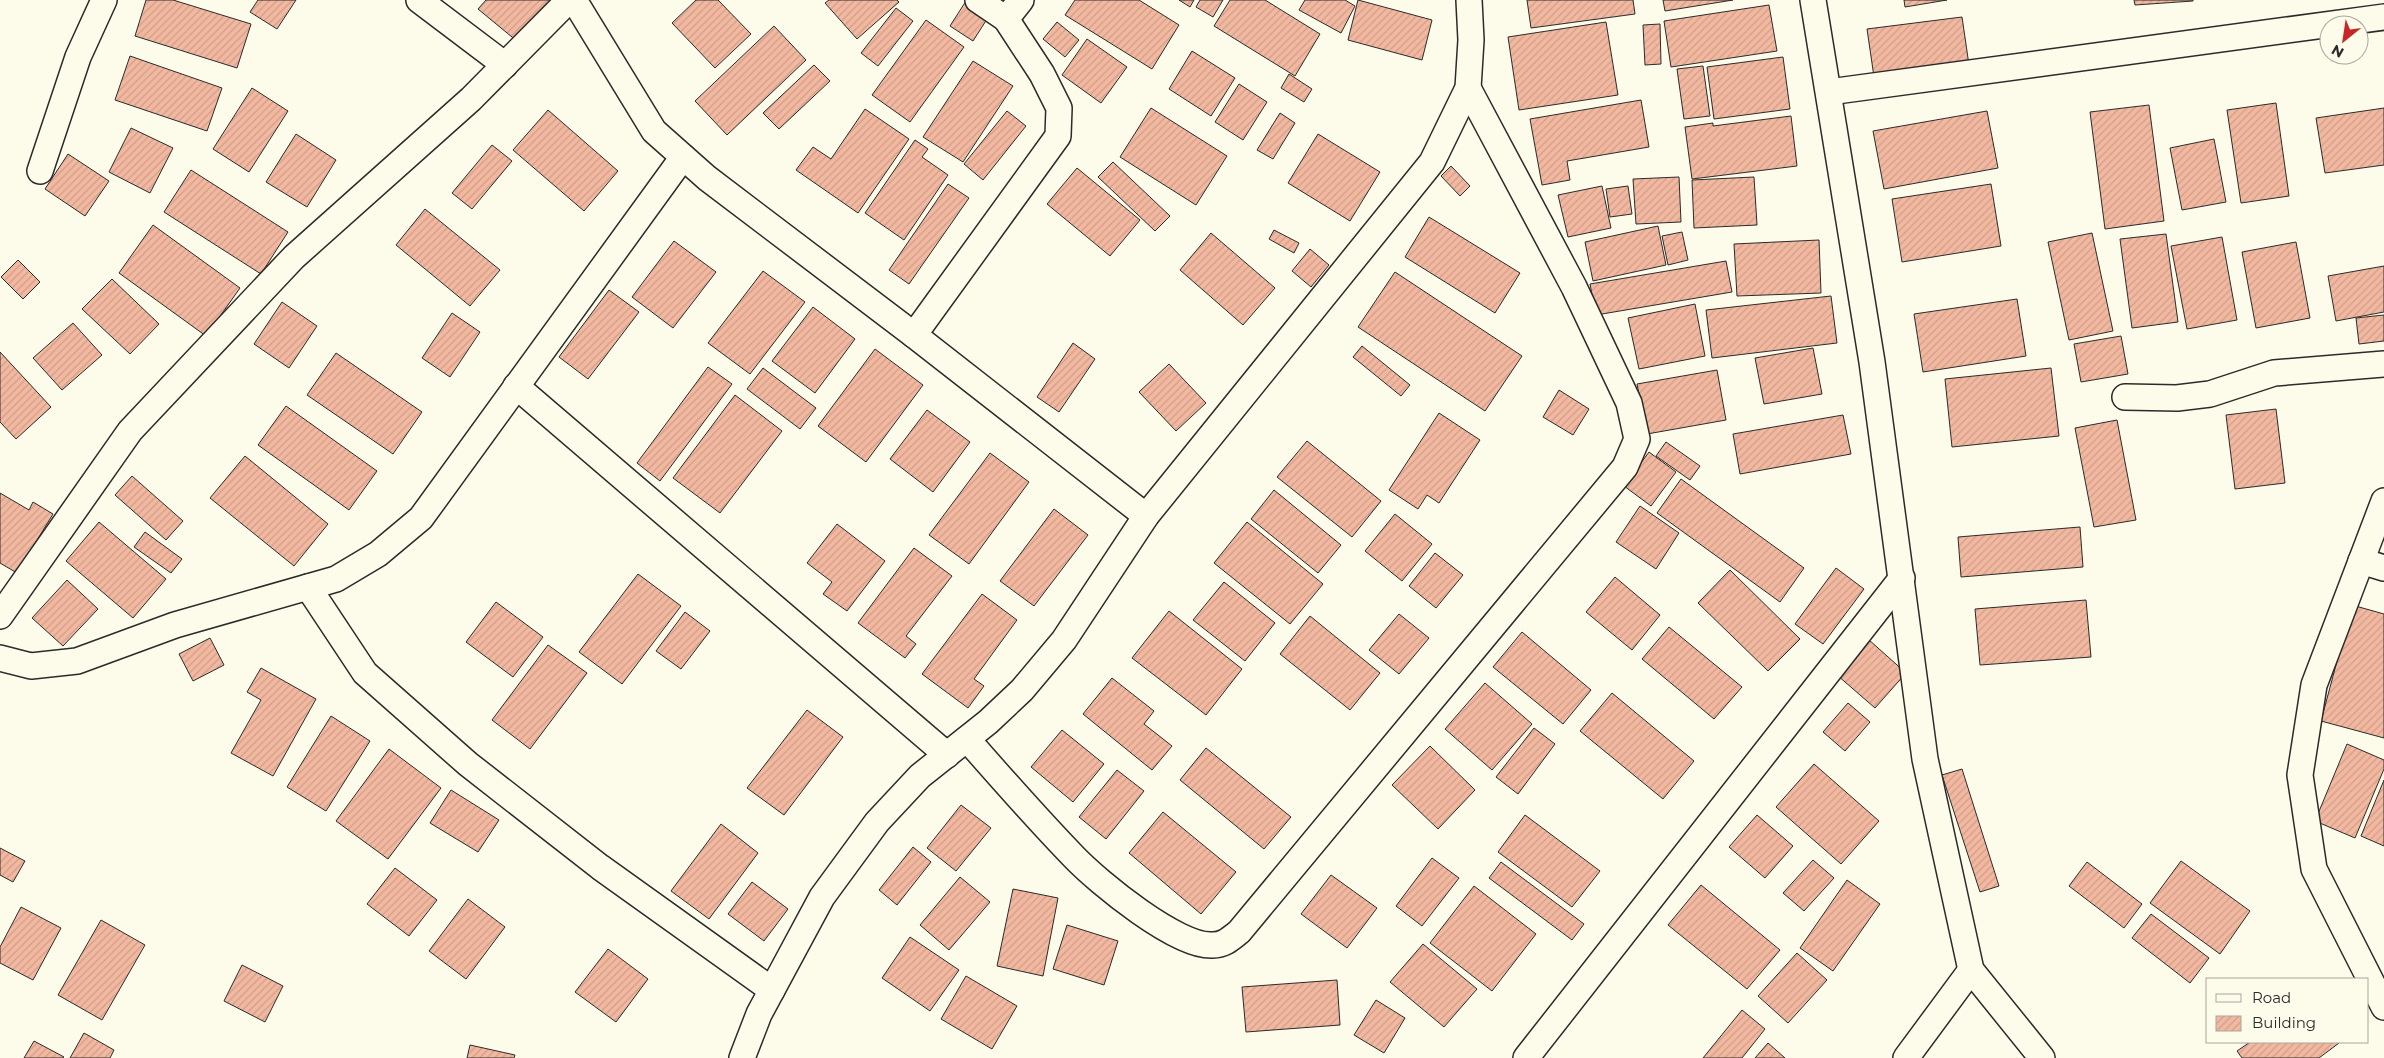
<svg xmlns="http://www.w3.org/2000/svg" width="2384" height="1058" font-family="Montserrat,sans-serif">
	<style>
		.building { fill: url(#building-hatch); stroke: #2b2b2b }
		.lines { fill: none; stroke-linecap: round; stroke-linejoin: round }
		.minor-casing { stroke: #2b2b2b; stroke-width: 28 }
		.minor { stroke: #fdfbea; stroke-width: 25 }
	</style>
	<defs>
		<pattern id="building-hatch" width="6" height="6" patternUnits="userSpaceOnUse" patternTransform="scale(1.25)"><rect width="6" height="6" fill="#f2b8a0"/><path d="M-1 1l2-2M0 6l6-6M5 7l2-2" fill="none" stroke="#d09e8a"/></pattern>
	</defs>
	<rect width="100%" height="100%" fill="#fdfbea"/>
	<g class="building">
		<path d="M146,0H173L251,24L237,68L135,36Z"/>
		<path d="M258,0H296L277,29L250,12Z"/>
		<path d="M486,0H554L518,42L478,9Z"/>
		<path d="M696,0H718L751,34L715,68L672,23Z"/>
		<path d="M829,0H897L899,2L857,39L825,3Z"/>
		<path d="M1075,0H1139L1179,25L1152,69L1065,15Z"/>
		<path d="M1179,0H1194L1190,7Z"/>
		<path d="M1200,0H1223L1213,17L1196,7Z"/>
		<path d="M1230,0H1265L1320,34L1295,76L1214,26Z"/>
		<path d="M1305,0H1345L1355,6L1341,33L1299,10Z"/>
		<path d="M1358,0L1432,20L1422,60L1348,40Z"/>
		<path d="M1527,0H1633L1635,14L1531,28Z"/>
		<path d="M1663,0H1733L1665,11Z"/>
		<path d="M1904,0H1947L1905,7Z"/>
		<path d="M2134,0H2193V1L2135,5Z"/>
		<path d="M966,1L989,16L973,41L950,26Z"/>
		<path d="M1769,5L1777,51L1671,67L1664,21Z"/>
		<path d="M896,8L913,21L878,66L861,53Z"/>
		<path d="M1962,17L1969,65L1874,77L1867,29Z"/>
		<path d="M926,20L964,47L910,122L872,95Z"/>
		<path d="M1057,22L1079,40L1065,57L1043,39Z"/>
		<path d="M1606,22L1618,95L1519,110L1508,37Z"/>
		<path d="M1660,24L1661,64L1645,65L1643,25Z"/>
		<path d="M774,26L806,60L727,135L695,101Z"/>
		<path d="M1087,39L1127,67L1101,103L1062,75Z"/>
		<path d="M1192,51L1235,78L1211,116L1169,89Z"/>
		<path d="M130,56L222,88L207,131L115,100Z"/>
		<path d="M1783,57L1790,109L1714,119L1707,67Z"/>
		<path d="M973,61L1013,86L963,162L923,137Z"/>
		<path d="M814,65L830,81L779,129L763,113Z"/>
		<path d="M1703,66L1710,116L1684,119L1677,69Z"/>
		<path d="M1289,74L1312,89L1304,102L1281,88Z"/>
		<path d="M1239,84L1267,102L1243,140L1215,122Z"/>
		<path d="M252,88L288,111L249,172L213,149Z"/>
		<path d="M1641,100L1649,147L1567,161L1570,180L1542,185L1530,119Z"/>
		<path d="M2276,103L2289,196L2241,203L2227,110Z"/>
		<path d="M2149,105L2164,221L2105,229L2090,112Z"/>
		<path d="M1151,108L1227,156L1196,205L1120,157Z"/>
		<path d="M2384,108V165L2325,173L2316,118Z"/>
		<path d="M865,109L909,139L858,213L796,170L813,147L831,159Z"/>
		<path d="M548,110L618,171L584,211L513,150Z"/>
		<path d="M1007,111L1026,126L983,180L964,164Z"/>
		<path d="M1987,111L1998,168L1884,189L1873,131Z"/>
		<path d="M1280,113L1295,123L1273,159L1257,150Z"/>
		<path d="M1791,116L1797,166L1692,179L1685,127L1713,123V126Z"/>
		<path d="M131,128L173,148L150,193L109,172Z"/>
		<path d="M296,134L336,160L307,207L266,182Z"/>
		<path d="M1318,134L1380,172L1350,221L1288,183Z"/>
		<path d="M2214,139L2226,202L2182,210L2170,148Z"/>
		<path d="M915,140L928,149L922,157L948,175L904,240L865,213Z"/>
		<path d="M492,145L512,161L472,209L452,193Z"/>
		<path d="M68,154L109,181L85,216L45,189Z"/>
		<path d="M1113,162L1170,216L1155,231L1098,177Z"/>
		<path d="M1451,166L1470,186L1460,196L1441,176Z"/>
		<path d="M1077,168L1140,220L1110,256L1047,204Z"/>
		<path d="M191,170L288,232L261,274L164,212Z"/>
		<path d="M1679,177L1681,222L1636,224L1633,179Z"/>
		<path d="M1754,177L1757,225L1694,228L1692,180Z"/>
		<path d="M948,184L969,198L909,284L889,270Z"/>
		<path d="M1991,184L2001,246L1902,262L1892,199Z"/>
		<path d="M1602,186L1611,228L1568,237L1558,195Z"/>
		<path d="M1628,186L1632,214L1610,217L1606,189Z"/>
		<path d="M425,209L500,270L470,306L396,245Z"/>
		<path d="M1429,217L1520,273L1495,313L1405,257Z"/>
		<path d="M153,225L240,288L206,336L119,273Z"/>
		<path d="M1658,226L1666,265L1593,281L1585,242Z"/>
		<path d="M1274,230L1299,243L1294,253L1269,239Z"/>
		<path d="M1682,232L1688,260L1668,265L1662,236Z"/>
		<path d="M1211,233L1275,288L1243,325L1180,270Z"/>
		<path d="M2092,233L2113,331L2069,340L2048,242Z"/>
		<path d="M2166,234L2178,322L2132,328L2120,239Z"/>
		<path d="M2222,237L2237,320L2187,329L2171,246Z"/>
		<path d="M1819,240L1821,293L1737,296L1734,244Z"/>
		<path d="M674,241L716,272L673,328L632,297Z"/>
		<path d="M2296,242L2310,318L2256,328L2242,252Z"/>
		<path d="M1310,249L1329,265L1311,287L1292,271Z"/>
		<path d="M18,260L40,282L23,299L1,277Z"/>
		<path d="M1726,261L1732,292L1596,315L1590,284Z"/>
		<path d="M2384,266V312L2336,321L2328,276Z"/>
		<path d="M763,271L805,302L750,374L708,343Z"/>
		<path d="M1395,272L1522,356L1485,411L1358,327Z"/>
		<path d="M112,279L159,324L130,354L82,309Z"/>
		<path d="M609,290L639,312L588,379L559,357Z"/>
		<path d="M1831,296L1837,343L1712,358L1706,310Z"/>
		<path d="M2017,299L2026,356L1923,372L1914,314Z"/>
		<path d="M282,302L317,326L289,368L254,344Z"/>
		<path d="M1695,304L1705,356L1639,369L1628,318Z"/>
		<path d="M813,307L855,339L815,393L772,361Z"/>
		<path d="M452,313L480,332L450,377L422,358Z"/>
		<path d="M2384,315V341L2359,344L2356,318Z"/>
		<path d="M73,323L102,355L62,390L33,358Z"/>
		<path d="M2121,336L2128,374L2081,382L2074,344Z"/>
		<path d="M1073,343L1095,359L1059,412L1037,397Z"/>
		<path d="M1362,346L1410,385L1401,396L1353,357Z"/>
		<path d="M1813,348L1822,394L1764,404L1755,358Z"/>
		<path d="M875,349L923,385L866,462L818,426Z"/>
		<path d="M0,352L51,407L16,439L0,422Z"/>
		<path d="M336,353L422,412L393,454L307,395Z"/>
		<path d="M1169,364L1206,403L1176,431L1139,392Z"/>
		<path d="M708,367L732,384L660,481L637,463Z"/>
		<path d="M763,368L816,408L800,429L747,389Z"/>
		<path d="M2051,368L2059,436L1952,447L1945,379Z"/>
		<path d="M1717,370L1726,420L1647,434L1637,384Z"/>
		<path d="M1559,390L1589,409L1573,435L1543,417Z"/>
		<path d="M735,395L782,431L720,513L673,478Z"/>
		<path d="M286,406L377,471L349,510L258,445Z"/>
		<path d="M2276,409L2285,483L2235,489L2226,415Z"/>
		<path d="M927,410L970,442L933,492L890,459Z"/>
		<path d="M1439,413L1480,440L1439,503L1427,495L1418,509L1389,490Z"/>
		<path d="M1843,415L1851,454L1740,474L1733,434Z"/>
		<path d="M2117,420L2136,520L2094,527L2075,428Z"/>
		<path d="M1307,441L1381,501L1352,537L1277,477Z"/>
		<path d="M1666,442L1700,466L1690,480L1656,456Z"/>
		<path d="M1649,452L1676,472L1651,506L1624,486Z"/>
		<path d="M990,453L1029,482L969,564L929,535Z"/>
		<path d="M245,456L328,524L294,566L210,498Z"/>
		<path d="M132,476L183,521L166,540L115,495Z"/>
		<path d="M1681,479L1804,568L1780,602L1657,513Z"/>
		<path d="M1274,490L1341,545L1318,573L1251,519Z"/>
		<path d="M0,493L29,510L33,502L53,514L17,573L0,563Z"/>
		<path d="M1640,506L1679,533L1656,569L1616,542Z"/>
		<path d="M1054,509L1088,535L1034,606L1000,581Z"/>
		<path d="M1395,514L1432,544L1402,581L1365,551Z"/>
		<path d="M99,522L166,579L133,618L66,561Z"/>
		<path d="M1247,522L1323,584L1290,624L1214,563Z"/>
		<path d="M837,524L885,561L847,611L823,594L832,582L807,563Z"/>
		<path d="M2080,527L2083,567L1961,577L1958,537Z"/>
		<path d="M145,532L182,559L171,573L134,547Z"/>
		<path d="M914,548L952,576L906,636L916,644L905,658L858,623Z"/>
		<path d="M1435,553L1463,575L1436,608L1409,586Z"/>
		<path d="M1836,568L1864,589L1823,644L1795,624Z"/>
		<path d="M1730,570L1800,639L1768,671L1698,603Z"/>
		<path d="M638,574L681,606L622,684L579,652Z"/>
		<path d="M1615,577L1660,615L1632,650L1586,612Z"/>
		<path d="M67,580L98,609L63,646L32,618Z"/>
		<path d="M1224,582L1275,623L1245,661L1193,620Z"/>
		<path d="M982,594L1017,620L974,679L984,686L968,708L922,674Z"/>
		<path d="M2086,600L2091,657L1980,665L1975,609Z"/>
		<path d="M496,602L543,637L513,677L466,642Z"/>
		<path d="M2352,605L2384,614V738L2321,721Z"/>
		<path d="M1169,611L1242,669L1206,715L1132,658Z"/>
		<path d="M685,612L710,631L681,669L656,651Z"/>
		<path d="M1399,614L1429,638L1399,674L1369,650Z"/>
		<path d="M1310,616L1380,673L1350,710L1280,654Z"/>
		<path d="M1669,627L1742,687L1714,719L1642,659Z"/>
		<path d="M1522,632L1591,690L1563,724L1493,667Z"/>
		<path d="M210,638L224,665L193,681L179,654Z"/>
		<path d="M1868,639L1906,673L1875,708L1837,675Z"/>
		<path d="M548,645L587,673L530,749L492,720Z"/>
		<path d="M261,668L316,699L273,776L231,753L261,700L247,692Z"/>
		<path d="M1112,678L1154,711L1144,724L1172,746L1152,770L1083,714Z"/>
		<path d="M1485,683L1532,724L1492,770L1445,729Z"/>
		<path d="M1612,693L1694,761L1663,799L1580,731Z"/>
		<path d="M1848,703L1870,722L1845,751L1823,732Z"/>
		<path d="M807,710L843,737L784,815L747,788Z"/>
		<path d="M331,716L370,741L326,811L287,787Z"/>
		<path d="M1534,728L1555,744L1518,794L1496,777Z"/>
		<path d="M1062,730L1104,764L1073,802L1031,767Z"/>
		<path d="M2347,744L2384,760V769L2355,838L2315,821Z"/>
		<path d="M1430,746L1475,790L1438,829L1392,785Z"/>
		<path d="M1206,748L1291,817L1264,849L1180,780Z"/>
		<path d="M389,749L441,788L388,859L336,821Z"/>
		<path d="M1814,764L1879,821L1841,864L1776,807Z"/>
		<path d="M1962,769L1999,886L1980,892L1942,775Z"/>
		<path d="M1117,770L1144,791L1106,839L1079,817Z"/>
		<path d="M2384,780V846L2361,836Z"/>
		<path d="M451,790L499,820L478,852L430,823Z"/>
		<path d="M961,805L991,828L956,871L927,848Z"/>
		<path d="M1163,812L1236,872L1201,914L1129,853Z"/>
		<path d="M1525,815L1600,871L1572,907L1498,852Z"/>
		<path d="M1757,815L1793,846L1765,878L1729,847Z"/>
		<path d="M721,824L758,853L709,919L671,891Z"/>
		<path d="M913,847L931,862L897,905L879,890Z"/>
		<path d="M0,848L25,861L13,882L0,875Z"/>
		<path d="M1432,858L1459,878L1422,926L1396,906Z"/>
		<path d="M1813,860L1834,878L1804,911L1783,893Z"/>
		<path d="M2181,861L2250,911L2220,954L2150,903Z"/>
		<path d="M1501,862L1584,924L1572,940L1489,878Z"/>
		<path d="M2087,862L2142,904L2124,928L2069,886Z"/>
		<path d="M395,868L437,900L409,936L367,904Z"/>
		<path d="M1331,875L1377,908L1347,948L1301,914Z"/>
		<path d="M960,877L990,902L949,950L920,925Z"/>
		<path d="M1847,880L1880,904L1833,971L1800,948Z"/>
		<path d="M752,882L788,909L764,941L728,914Z"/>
		<path d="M1701,885L1780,950L1747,989L1668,925Z"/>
		<path d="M1474,886L1536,934L1492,991L1430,943Z"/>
		<path d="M1013,889L1058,898L1043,976L997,966Z"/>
		<path d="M468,899L505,927L466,979L429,951Z"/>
		<path d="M21,907L61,928L33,980L0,963V947Z"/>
		<path d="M2151,914L2209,958L2190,983L2132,938Z"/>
		<path d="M101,920L145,945L102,1020L58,995Z"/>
		<path d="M1067,925L1118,941L1104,985L1053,969Z"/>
		<path d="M910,937L959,970L930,1011L882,978Z"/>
		<path d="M1423,944L1477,989L1444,1027L1390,982Z"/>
		<path d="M608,949L648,979L616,1022L575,992Z"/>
		<path d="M1797,953L1827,980L1788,1023L1758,996Z"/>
		<path d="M242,965L283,986L265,1022L224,1001Z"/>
		<path d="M966,976L1017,1006L992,1049L941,1019Z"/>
		<path d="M1337,980L1340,1025L1246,1032L1242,987Z"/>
		<path d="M1376,1000L1405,1018L1384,1053L1354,1035Z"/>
		<path d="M1742,1010L1765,1029L1742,1058H1703Z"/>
		<path d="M84,1033L114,1050L110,1058H70Z"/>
		<path d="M34,1041L64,1057L63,1058H24Z"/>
		<path d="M2250,1042H2338L2339,1043L2319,1058H2242L2237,1051Z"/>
		<path d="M1768,1043L1785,1058H1755Z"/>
		<path d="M470,1045L515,1055L514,1058H467Z"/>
	</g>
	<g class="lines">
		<g class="minor-casing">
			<g id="minor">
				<path d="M419,0L505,65"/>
				<path d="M574,0L654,131L707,178L914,335L1146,516"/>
				<path d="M1813,0L1872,362L1925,759L1971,970L2042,1058"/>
				<path d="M1006,19L1021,0"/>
				<path d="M1829,92L2384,17"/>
				<path d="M40,171L78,57L104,0"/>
				<path d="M914,335L1058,136L1059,108L1042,74L1006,19L978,0"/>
				<path d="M516,386L947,755"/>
				<path d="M2125,397L2177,398L2210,394L2274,373L2384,364"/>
				<path d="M2384,501L2314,685L2300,775L2314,869L2384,1007"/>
				<path d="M2361,561L2384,568"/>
				<path d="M308,587L365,673L468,764L600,867L772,990"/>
				<path d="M0,616L130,431L294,257L471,99L569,0"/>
				<path d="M0,658L31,666L77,661L175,625L336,579L378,554L421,518L683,157"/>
				<path d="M967,739C1002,779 1037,819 1074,857C1098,882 1178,948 1213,945C1224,945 1230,939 1239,932L1625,467L1637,439L1629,403L1574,287L1468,88"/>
				<path d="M742,1058L759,1014L822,897L877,822L920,776L988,722L1022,690L1064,640L1146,516L1432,162L1468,88L1471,40L1469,0"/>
				<path d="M1526,1058L1902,578"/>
				<path d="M1906,1058L1971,970"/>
			</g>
		</g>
		<use href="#minor" class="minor"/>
	</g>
	<rect x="2206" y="978" width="162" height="65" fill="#fdfbea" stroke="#a9a89e"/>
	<rect x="2216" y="994" width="25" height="8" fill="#fdfbea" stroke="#a9a89e"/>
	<text x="2252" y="1003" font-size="15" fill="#2b2b2b">Road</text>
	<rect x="2216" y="1016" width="25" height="15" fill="url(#building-hatch)" stroke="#a9a89e"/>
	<text x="2252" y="1028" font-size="15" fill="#2b2b2b">Building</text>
	<g transform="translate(2344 40) rotate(210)"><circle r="24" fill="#fdfbea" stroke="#a9a89e"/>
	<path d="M0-4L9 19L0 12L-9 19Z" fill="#c62828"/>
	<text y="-8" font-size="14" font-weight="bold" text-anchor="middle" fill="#2b2b2b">N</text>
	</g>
</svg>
